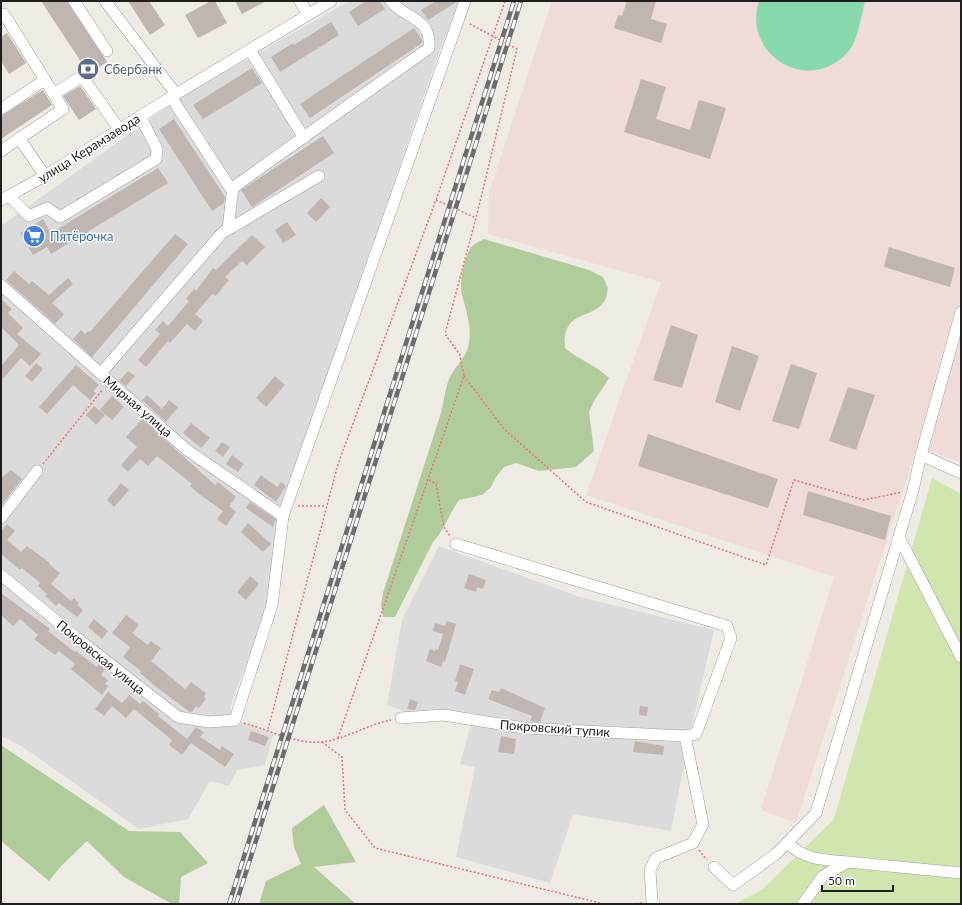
<svg xmlns="http://www.w3.org/2000/svg" width="962" height="905" font-family="Lato,sans-serif">
	<style>
		.residential { fill: #dcdbdb }
		.military { fill: #efdbd8 }
		.grass { fill: #d1e6ac }
		.forest { fill: #b0cc9b }
		.pitch { fill: #86daae }
		.building { fill: #bfb5b1 }
		.lines { fill: none; stroke-linecap: round; stroke-linejoin: round }
		.minor-casing { stroke: #9f9f9f; stroke-width: 12 }
		.path { stroke: #f37175; stroke-width: 1.5; stroke-dasharray: 2 2; stroke-linecap: butt }
		.minor { stroke: #fff; stroke-width: 11 }
		.rail-casing { stroke: #6c6c6c; stroke-width: 4.5 }
		.rail { stroke: #fff; stroke-width: 3; stroke-dasharray: 9; stroke-linecap: butt }
		.labels { text-anchor: middle; dominant-baseline: central; stroke-width: 3; stroke-linejoin: round; paint-order: stroke }
		.service-label { font-size: 13px; fill: #4e5e75; stroke: #fff; text-anchor: start }
		.street-label { font-size: 13px; fill: #1e1e1e; stroke: #fff }
		.shop-label { font-size: 13px; fill: #366cbe; stroke: #fff; text-anchor: start }
	</style>
	<rect width="100%" height="100%" fill="#eeeae4"/>
	<g class="residential">
		<path d="M349,1H459L438,55L282,507L268,605L230,707L235,720L273,734L265,765L237,770L229,786L210,781L188,819L139,829L23,747L1,736V226L181,97Z"/>
		<path d="M439,546L580,597L714,630L691,730L671,831L573,814L550,883L456,857L475,767L460,764L474,713L442,709L406,712L387,705L402,620Z"/>
	</g>
	<path class="military" d="M552,1H961V463L917,446L796,823L761,810L834,577L586,495L661,282L488,234L489,193Z"/>
	<path class="grass" d="M932,478L961,494V904H734L762,890L834,819Z"/>
	<g class="forest">
		<path d="M484,239L589,270L603,277L608,288C607,291 607,297 605,300C593,321 562,308 565,348C579,360 596,365 609,378L594,401L589,412L594,451L576,467L539,471L516,463L504,467L496,477L491,487L482,495L459,500C449,514 445,529 433,542L395,617H383L381,605L383,593L441,413C444,401 445,388 450,377C456,365 467,357 469,343C472,327 466,310 462,295C459,282 464,259 471,247C474,244 480,241 484,239Z"/>
		<path d="M1,745L129,831L180,832L208,863L181,877L179,904H172L124,877L87,841L61,866L49,881L1,841Z"/>
		<path d="M324,805L356,862L314,867L356,904H259L266,881L301,864L294,847L292,828Z"/>
	</g>
	<path class="pitch" d="M759,1H865C862,13 858,38 851,48C814,98 741,57 759,1Z"/>
	<g class="building">
		<path d="M41,1H67L107,62L89,74Z"/>
		<path d="M128,1H149L165,25L150,35Z"/>
		<path d="M211,1H215L227,23L198,38L185,15Z"/>
		<path d="M235,1H266L242,14Z"/>
		<path d="M366,1H380L385,9L358,26L349,12Z"/>
		<path d="M436,1H458L428,20L421,10Z"/>
		<path d="M627,1H656L651,19L667,24L661,43L614,28L618,15L622,16Z"/>
		<path d="M331,22L339,35L280,72L271,57L293,43L294,45Z"/>
		<path d="M414,28L422,40V43L310,118L300,104Z"/>
		<path d="M7,33L26,63L9,74L1,61V37Z"/>
		<path d="M252,68L262,83L203,119L193,105Z"/>
		<path d="M641,79L666,87L656,119L690,130L699,100L726,108L710,159L624,132Z"/>
		<path d="M80,86L96,109L79,120L63,96Z"/>
		<path d="M43,90L52,105L1,139V116Z"/>
		<path d="M174,119L225,197L224,203L212,211L159,129Z"/>
		<path d="M323,136L334,153L252,207L241,190Z"/>
		<path d="M158,168L168,183L51,254L47,247L33,255L20,233L43,219L51,233Z"/>
		<path d="M321,198L330,207L316,222L307,213Z"/>
		<path d="M287,222L296,235L283,243L275,230Z"/>
		<path d="M175,234L188,244L92,357L73,339L81,330L85,334L88,331L90,332Z"/>
		<path d="M252,235L265,247L247,265L242,261L225,277L229,280L216,296L212,294L195,314L203,321L195,331L187,324L170,343L168,341L146,367L138,360L160,334L155,330L163,321L168,326L189,301L186,299L194,289L196,291L213,268L216,270Z"/>
		<path d="M889,247L955,268L950,287L884,267Z"/>
		<path d="M14,271L29,284L32,281L49,295L68,278L73,284L52,303L64,314L55,324L6,280Z"/>
		<path d="M1,299L12,309L8,313L23,328L17,334L41,354L30,366L21,358L1,381V366L19,345L1,327Z"/>
		<path d="M671,325L698,335L682,388L653,380Z"/>
		<path d="M732,346L759,356L740,411L715,402Z"/>
		<path d="M36,363L43,369L32,382L25,376Z"/>
		<path d="M791,364L817,373L799,429L772,421Z"/>
		<path d="M76,365L99,385L93,391L96,393L90,400L73,385L47,414L39,407Z"/>
		<path d="M128,371L135,376L126,386L119,381Z"/>
		<path d="M275,376L285,385L266,407L256,398Z"/>
		<path d="M848,387L875,395L856,450L829,441Z"/>
		<path d="M147,395L162,409L169,400L178,407L166,422L142,400Z"/>
		<path d="M112,396L124,407L112,420L100,410Z"/>
		<path d="M94,406L105,415L96,425L86,415Z"/>
		<path d="M142,419L215,485L218,482L236,497L229,506L236,512L226,526L217,519L223,511L199,494L190,486L192,484L157,456L148,466L140,459L128,472L121,465L137,447L126,437Z"/>
		<path d="M191,423L210,438L201,448L183,433Z"/>
		<path d="M648,434L778,479L768,508L638,466Z"/>
		<path d="M222,442L230,447L223,457L215,451Z"/>
		<path d="M232,455L244,464L238,472L226,464Z"/>
		<path d="M11,470L22,479L1,506V478Z"/>
		<path d="M261,475L277,487L281,482L286,486L276,502L254,485Z"/>
		<path d="M121,483L129,490L114,507L107,500Z"/>
		<path d="M808,491L891,516L885,540L803,515Z"/>
		<path d="M250,502L276,519L273,527L246,508Z"/>
		<path d="M248,523L271,544L263,552L241,532Z"/>
		<path d="M7,524L15,531L7,540L21,552L27,546L50,563L49,564L60,573L51,584L71,601L74,598L79,603L77,605L83,610L77,617L59,603L56,606L45,596L47,594L38,586L40,583L22,568L20,570L1,554V531Z"/>
		<path d="M469,574L486,580L483,589L477,587L476,592L464,588Z"/>
		<path d="M250,576L259,584L246,600L237,592Z"/>
		<path d="M1,593L50,629L48,631L75,652L76,651L97,667L99,664L105,669L101,675L108,680L105,684L108,686L102,695L71,669L75,664L59,651L55,655L34,639L38,635L20,619L13,626L1,615Z"/>
		<path d="M126,615L139,625L132,633L148,645L151,641L161,648L151,661L185,689L191,682L206,693L204,697L206,699L199,708L196,706L192,712H190L155,686L140,673L141,671L123,657L130,647L112,633Z"/>
		<path d="M94,619L108,631L102,639L88,627Z"/>
		<path d="M447,621L456,624L445,662L443,661L441,667L426,661L430,649L435,651L436,649L438,650L443,634L433,631L435,623L445,626Z"/>
		<path d="M460,664L474,669L465,695L455,691L458,682L455,681Z"/>
		<path d="M501,688L545,708L540,722L530,721L532,716L488,699L492,690L499,692Z"/>
		<path d="M108,692L122,703L129,695L140,704L143,701L159,714L158,716L187,739L196,727L204,732L200,737L220,750L222,746L234,754L225,767L191,743L182,755L169,745L172,740L134,709L126,718L112,706L104,716L95,709Z"/>
		<path d="M410,699L418,702L415,710L407,709Z"/>
		<path d="M640,706L648,707L647,716L639,715Z"/>
		<path d="M251,731L269,737L265,746L248,740Z"/>
		<path d="M501,736L516,739L514,754L498,752Z"/>
		<path d="M635,741L664,746L663,755L633,752Z"/>
	</g>
	<g class="lines">
		<g class="minor-casing">
			<g id="minor">
				<path d="M74,1L107,51"/>
				<path d="M105,1L176,94L331,1"/>
				<path d="M300,1L308,14"/>
				<path d="M1,16L4,14L45,80"/>
				<path d="M250,50L304,138"/>
				<path d="M54,94L82,76L119,129"/>
				<path d="M171,97L231,189L429,48C432,16 402,18 391,1"/>
				<path d="M1,109L45,80L63,109L1,151"/>
				<path d="M19,138L45,176"/>
				<path d="M9,196L29,216L47,208L60,217L156,159L157,149L140,116"/>
				<path d="M1,200L45,176L176,94"/>
				<path d="M228,229L233,187"/>
				<path d="M1,285L187,450L283,516"/>
				<path d="M101,373L222,233L319,176"/>
				<path d="M921,455L961,312"/>
				<path d="M1,518L37,471"/>
				<path d="M899,537L961,657"/>
				<path d="M1,575L77,638L178,717L209,722L235,720L272,605L283,516L465,1"/>
				<path d="M401,718L444,715L524,728L685,736L696,734L731,638L727,626L456,544"/>
				<path d="M787,843C806,860 822,860 847,862"/>
				<path d="M714,867L733,885L776,854L816,813L913,490L921,455L961,473"/>
				<path d="M654,904L652,902L650,870L656,858L693,843L703,824L685,736"/>
				<path d="M803,904L823,876L848,862L961,873"/>
			</g>
		</g>
		<g class="path">
			<path d="M436,200L476,218"/>
			<path d="M464,376L504,429L586,502L766,565L794,480L864,500L902,492"/>
			<path d="M43,464L103,389"/>
			<path d="M429,480L436,484L444,527L450,536"/>
			<path d="M298,506H326"/>
			<path d="M244,723C269,730 295,744 321,742C345,740 368,724 391,720"/>
			<path d="M268,729L338,464L436,200L505,1"/>
			<path d="M338,738L464,376L460,355L445,334L476,218L517,49L468,23"/>
			<path d="M322,742L342,757L345,810L375,848L604,904"/>
			<path d="M699,850L707,860"/>
			<path d="M632,904L642,903"/>
		</g>
		<use href="#minor" class="minor"/>
		<g class="rail-casing">
			<g id="rail">
				<path d="M229,904L514,1"/>
				<path d="M236,904L521,1"/>
			</g>
		</g>
		<use href="#rail" class="rail"/>
	</g>
	<defs>
		<g id="bank-disc" transform="scale(1.15)"><circle r="9.5" fill="#5c6f8a" stroke="#fff"/><path d="M-6-4H6V4H-6ZM0-2.3a2.3 2.3 0 1 0 0 4.6a2.3 2.3 0 1 0 0-4.6Z" fill="#fff"/></g>
		<g id="supermarket-disc" transform="scale(1.15)"><circle r="9.5" fill="#3f7fe0" stroke="#fff"/><path d="M-6-5.5h2.5l.6 2H6L4.5 2H-2.5L-4.4-4H-6ZM-1.5 3.2a1.3 1.3 0 1 0 .1 0ZM3 3.2a1.3 1.3 0 1 0 .1 0Z" fill="#fff"/></g>
	</defs>
	<g fill-rule="evenodd">
		<use href="#bank-disc" x="88" y="69"/>
		<use href="#supermarket-disc" x="34" y="236"/>
	</g>
	<g class="labels">
		<g class="service-label">
			<text x="104" y="69">Сбербанк</text>
		</g>
		<g class="street-label">
			<text transform="translate(89 148) rotate(-32)">улица Керамзавода</text>
			<text transform="translate(138 406) rotate(41)">Мирная улица</text>
			<text transform="translate(101 657) rotate(39)">Покровская улица</text>
			<text transform="translate(555 728) rotate(4)">Покровский тупик</text>
		</g>
		<g class="shop-label">
			<text x="50" y="236">Пятёрочка</text>
		</g>
	</g>
	<rect width="962" height="905" fill="none" stroke="#1e1e1e" stroke-width="4"/>
	<path d="M822 885v6h71v-6" fill="none" stroke="#1e1e1e" stroke-width="2"/>
	<text x="828" y="885" font-size="12" fill="#1e1e1e" stroke="#ffffff" stroke-width="3" paint-order="stroke">50 m</text>
</svg>
